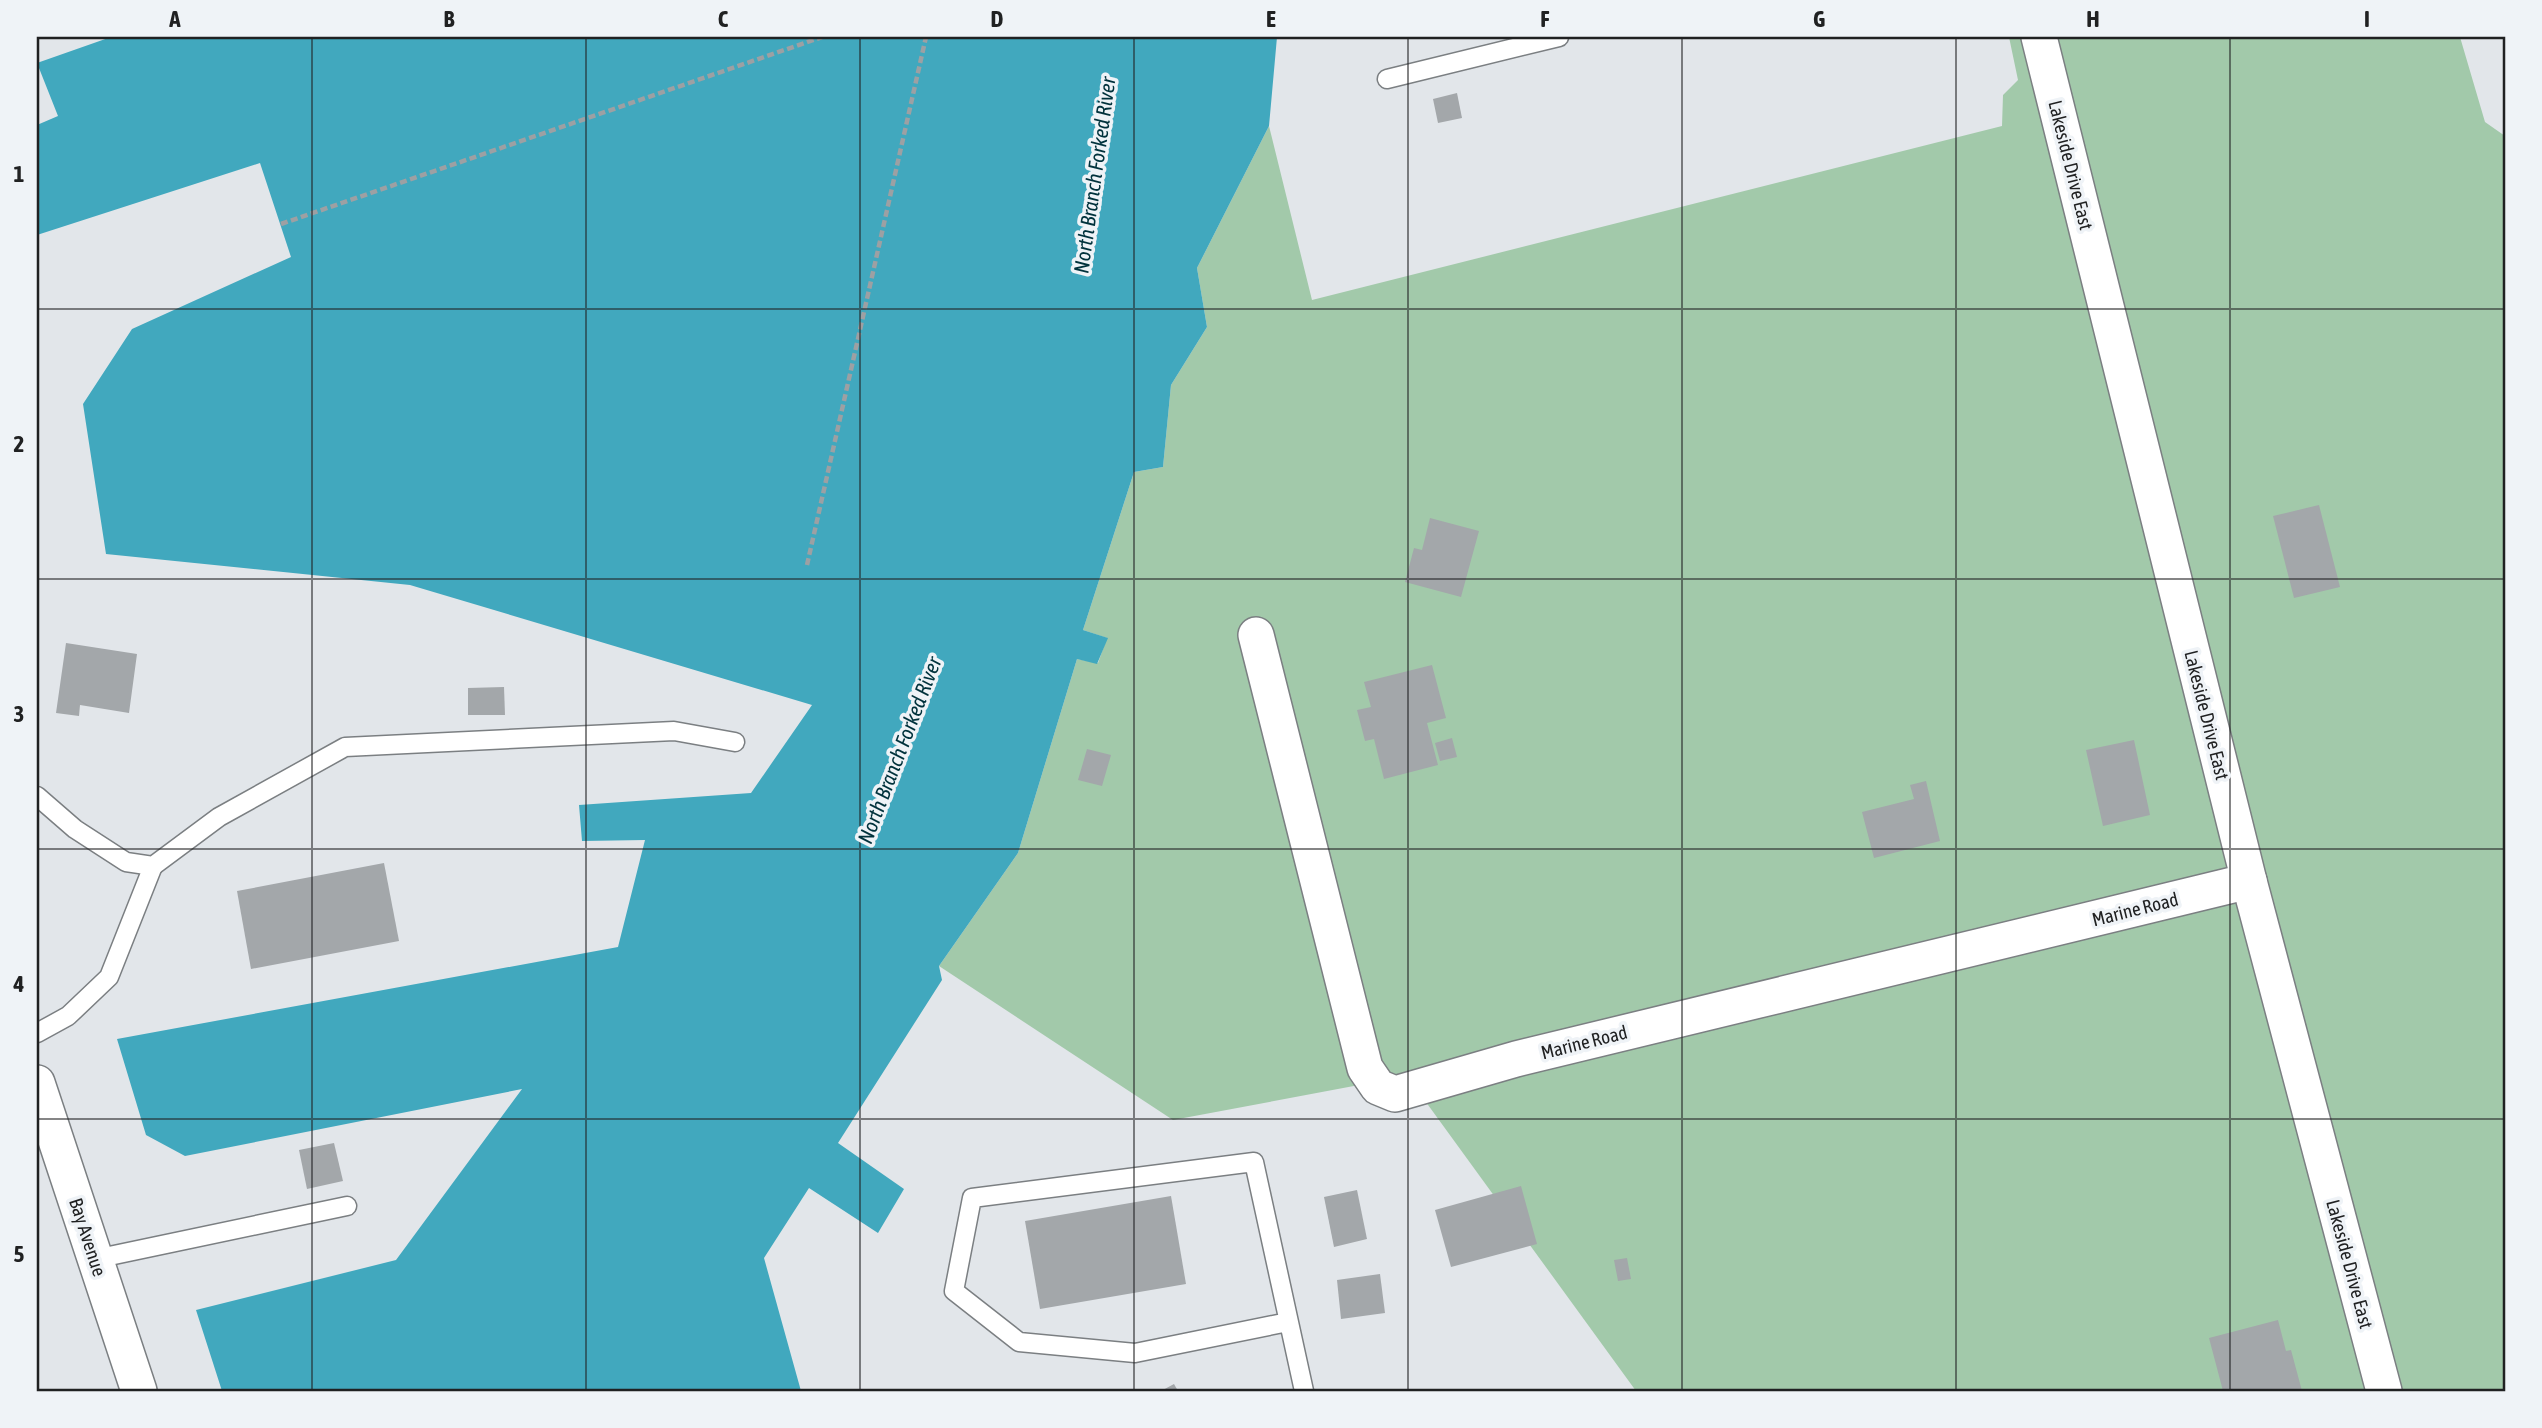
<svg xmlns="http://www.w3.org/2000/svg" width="2542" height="1428" font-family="'Asap Condensed',sans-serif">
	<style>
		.green { fill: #a2c9aa }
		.water { fill: #41a8be }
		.building { fill: #a3a7aa }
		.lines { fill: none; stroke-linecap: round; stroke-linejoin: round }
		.service-casing { stroke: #7b7f82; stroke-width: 21 }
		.minor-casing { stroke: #7b7f82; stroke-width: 38 }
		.path { stroke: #9da0a3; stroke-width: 4.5; stroke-dasharray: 7 3.5; stroke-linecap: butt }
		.service { stroke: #fff; stroke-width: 18 }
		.minor { stroke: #fff; stroke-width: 35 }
		.grid { fill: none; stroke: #202122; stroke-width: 2; stroke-opacity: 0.55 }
		.labels { text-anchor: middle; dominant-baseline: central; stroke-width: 7; stroke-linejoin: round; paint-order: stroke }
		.street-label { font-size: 19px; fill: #202122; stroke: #eff3f7 }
		.water-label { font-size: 21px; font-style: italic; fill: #01323c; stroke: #eff3f7 }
		.neatline { fill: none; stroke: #202122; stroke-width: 2.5 }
		.grid-label { font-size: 23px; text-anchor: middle; font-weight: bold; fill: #202122 }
	</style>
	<rect width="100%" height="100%" fill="#e2e6ea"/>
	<path class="green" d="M2009,37H2460L2485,122L2505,136V1391H1636L1407,1076L1173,1120L939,966L1018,853L1077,659L1098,663L1107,638L1083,630L1134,472L1163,467L1171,385L1207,327L1197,268L1269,126L1312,300L2002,126L2003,95L2018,80Z"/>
	<path class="water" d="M111,37H1277L1269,126L1197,268L1207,327L1171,385L1163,467L1134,472L1083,630L1108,638L1097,664L1077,659L1018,853L939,966L942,980L838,1143L904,1189L878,1233L809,1188L764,1258L801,1391H222L196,1310L396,1260L522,1089L185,1156L146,1135L117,1039L618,947L645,840L582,841L579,805L751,793L812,705L410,585L106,554L83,404L132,329L291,257L260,163L37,235V125L58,116L37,63Z"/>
	<g class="building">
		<path d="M1457,93L1462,118L1438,123L1433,99Z"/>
		<path d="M2319,505L2340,587L2294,598L2273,516Z"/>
		<path d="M1430,518L1479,531L1461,597L1405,582L1414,548L1422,550Z"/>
		<path d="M66,643L137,654L129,713L80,705L79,716L56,713Z"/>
		<path d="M1432,665L1446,718L1427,723L1438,765L1384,779L1374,739L1365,741L1357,710L1371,707L1364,682Z"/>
		<path d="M504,687L505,715H468V688Z"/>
		<path d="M1452,738L1457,757L1440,761L1435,743Z"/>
		<path d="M2134,740L2150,815L2103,826L2086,750Z"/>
		<path d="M1087,749L1111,755L1102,786L1078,780Z"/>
		<path d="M1926,781L1940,841L1874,858L1862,812L1914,799L1910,785Z"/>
		<path d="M384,863L399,941L251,969L237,891Z"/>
		<path d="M334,1143L343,1181L307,1189L299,1150Z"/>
		<path d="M1521,1186L1537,1244L1451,1267L1435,1210Z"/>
		<path d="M1357,1190L1367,1239L1334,1247L1324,1197Z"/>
		<path d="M1171,1196L1186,1284L1040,1309L1025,1221Z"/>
		<path d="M1627,1258L1631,1279L1618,1281L1614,1260Z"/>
		<path d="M1380,1274L1385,1313L1341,1319L1337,1280Z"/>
		<path d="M2278,1320L2286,1351L2291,1350L2302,1391H2223L2209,1338Z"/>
		<path d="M1174,1384L1178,1391H1161Z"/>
	</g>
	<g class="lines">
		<g class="service-casing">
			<g id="service">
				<path d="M1387,79L1559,37"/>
				<path d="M37,796L75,829L126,862L153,866L219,817L345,747L674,731L735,742"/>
				<path d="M37,1033L68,1016L109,977L153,866"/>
				<path d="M95,1259L347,1206"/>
				<path d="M1288,1322L1135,1353L1019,1342L954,1291L972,1198L1254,1162L1304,1391"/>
			</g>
		</g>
		<g class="minor-casing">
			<g id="minor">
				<path d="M2039,37L2249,881L2384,1391"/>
				<path d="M1256,635L1365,1068L1378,1087L1395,1094L1516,1059L2249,881"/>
				<path d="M37,1083L139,1391"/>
			</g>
		</g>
		<g class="path">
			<path d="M281,224L822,37"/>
			<path d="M807,565L926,37"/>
		</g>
		<use href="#service" class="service"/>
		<use href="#minor" class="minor"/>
	</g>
	<path class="grid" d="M312,37V1391M586,37V1391M860,37V1391M1134,37V1391M1408,37V1391M1682,37V1391M1956,37V1391M2230,37V1391M37,309H2505M37,579H2505M37,849H2505M37,1119H2505"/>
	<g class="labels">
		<g class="street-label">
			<text transform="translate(2071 165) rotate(76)">Lakeside Drive East</text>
			<text transform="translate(2207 715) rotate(76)">Lakeside Drive East</text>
			<text transform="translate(2135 909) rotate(-14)">Marine Road</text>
			<text transform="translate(1584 1042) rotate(-14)">Marine Road</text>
			<text transform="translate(88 1237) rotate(72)">Bay Avenue</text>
			<text transform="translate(2350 1264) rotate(75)">Lakeside Drive East</text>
		</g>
		<g class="water-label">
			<text transform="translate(1094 175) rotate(-82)">North Branch Forked River</text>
			<text transform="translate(899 750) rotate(-69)">North Branch Forked River</text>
		</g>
	</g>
	<rect width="2542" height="1428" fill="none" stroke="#eff3f7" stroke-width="77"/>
	<rect x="38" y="38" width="2466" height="1352" class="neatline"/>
	<g class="grid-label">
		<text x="175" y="27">A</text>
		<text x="449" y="27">B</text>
		<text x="723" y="27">C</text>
		<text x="997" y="27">D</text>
		<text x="1271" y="27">E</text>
		<text x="1545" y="27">F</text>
		<text x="1819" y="27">G</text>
		<text x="2093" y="27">H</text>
		<text x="2367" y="27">I</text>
		<text x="19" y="182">1</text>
		<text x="19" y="452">2</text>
		<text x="19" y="722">3</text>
		<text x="19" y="992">4</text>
		<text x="19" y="1262">5</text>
	</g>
</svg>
